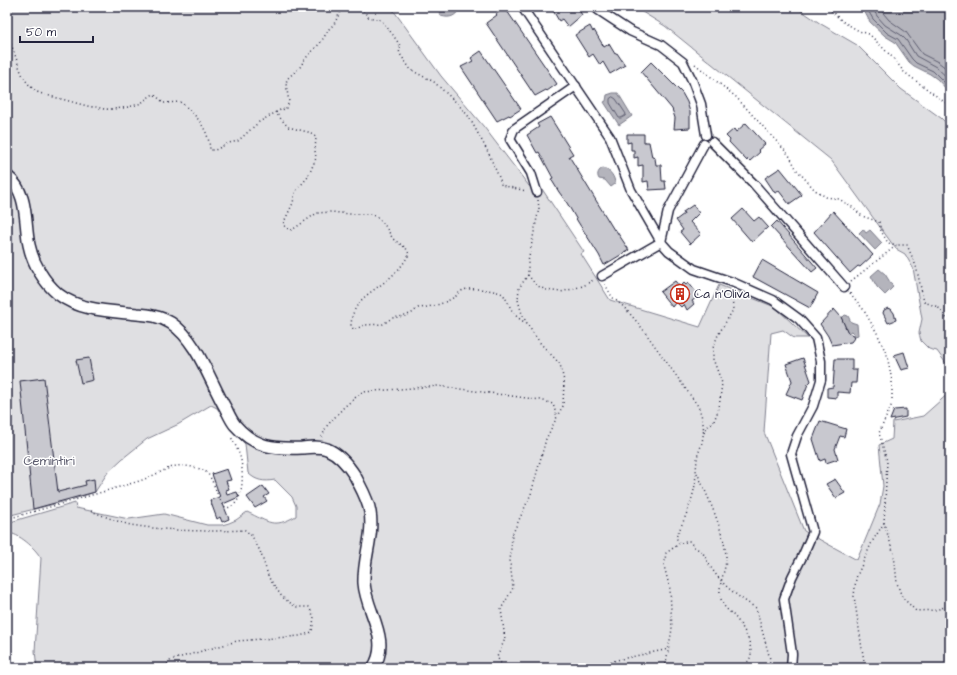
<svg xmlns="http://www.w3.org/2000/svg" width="957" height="675" font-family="'Architects Daughter',sans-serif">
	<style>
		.green { fill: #dfdfe2; stroke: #80808e }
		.water { fill: #b4b4bc; stroke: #7a7a88 }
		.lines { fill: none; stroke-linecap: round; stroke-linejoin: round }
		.shore { stroke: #5c5c6f; stroke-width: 1 }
		.building { fill: #c8c8cf; stroke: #22223b }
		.street-casing { stroke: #22223b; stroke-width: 11 }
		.secondary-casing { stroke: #22223b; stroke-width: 14 }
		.path { stroke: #22223b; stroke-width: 1.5; stroke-dasharray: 1 3; stroke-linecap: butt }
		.street { stroke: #fff; stroke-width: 8 }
		.secondary { stroke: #fff; stroke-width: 11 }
		.labels { text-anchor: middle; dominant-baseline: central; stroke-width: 3; stroke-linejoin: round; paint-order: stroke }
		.poi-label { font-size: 13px; fill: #22223b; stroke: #fff; text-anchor: start }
		.park-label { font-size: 13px; fill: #5b5b6d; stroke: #fff }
	</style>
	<rect width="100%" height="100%" fill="#fff"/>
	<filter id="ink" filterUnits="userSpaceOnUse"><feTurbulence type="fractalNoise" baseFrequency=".025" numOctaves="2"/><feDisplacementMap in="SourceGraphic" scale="8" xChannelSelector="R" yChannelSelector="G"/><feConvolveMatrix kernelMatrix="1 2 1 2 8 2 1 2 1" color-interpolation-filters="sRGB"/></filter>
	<g filter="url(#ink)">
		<g class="green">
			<path d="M7,7H391L441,76L484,127L529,186L542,189L584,252L581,254L610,300L700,327L719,285L775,307L808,338H794L783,330L771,333L764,432L804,531L857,560L880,504L883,486L879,445L892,439L893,422L923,416L950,392V668H37L35,651L41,558C35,548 19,533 7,533V523L75,503L76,508L129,519L164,514L207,525H222L229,523L236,520L247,512C269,522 273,529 296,516V506L292,497L275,480C264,482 256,481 248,473L245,444L233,432L217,408L211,405L179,424L147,439L122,459L108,472L95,492L74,499L7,516Z"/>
			<path d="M634,7H796L821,24L857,45L901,89L941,118L950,127V369L937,351L929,349L921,341L919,333L922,319L913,268L905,254L896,249L831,160L665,26Z"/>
		</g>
		<g class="water">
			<path d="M437,7H460C457,16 450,19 441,16Z"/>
			<path d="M862,7H950V93L937,79L930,74L914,66L909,62L895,42L885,36L870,22Z"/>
			<path d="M613,93H618L632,116L619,125L604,102L606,101L607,95Z"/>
			<path d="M603,168C610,170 615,177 615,184L611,187L605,180L599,179C596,174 599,170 603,168Z"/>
			<path d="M863,229L866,233L870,230L882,243L875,250L859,233Z"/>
			<path d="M879,269L885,274L893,287L885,295L877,287L871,276Z"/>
			<path d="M845,315L848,316L851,322L857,324L858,335L855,336L854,334L851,331L848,333L841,317H843Z"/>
		</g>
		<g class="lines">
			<g class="shore">
				<path d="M866,7L873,19L887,33L898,39L912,59L916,63L933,71L950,88"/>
				<path d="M872,7L877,16L885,25L901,35L906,40L916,56L936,67L950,80"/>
				<path d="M878,7L889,20L906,32L922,54L938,62L950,71"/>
				<path d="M613,97L616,99L626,114L625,116L621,118H619L610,103V99Z"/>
			</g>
		</g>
		<g class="building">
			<path d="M551,7H577L582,15L568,27L562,19L559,21Z"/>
			<path d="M505,8L557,84L547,91L546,90L535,96L486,23L497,15L496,14Z"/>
			<path d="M590,26L593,32L594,30L604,47L609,44L615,54L617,53L625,65L610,74L603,62L600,65L593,54L589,57L575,35Z"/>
			<path d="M481,51L521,109L510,116L509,115L497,121L461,67L473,61L471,58Z"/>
			<path d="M651,62L682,93L687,102L690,112V128L674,129L675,118L672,109L641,72Z"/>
			<path d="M550,117L573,154L569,156L614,230L615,229L629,250L604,265L599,255L578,222L567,203L559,192L551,179L553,178L539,152L537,153L527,135L539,127L537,124Z"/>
			<path d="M746,123L765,144L758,150L760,152L750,161L748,159L747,161L729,142L730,140L726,136L734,129L736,132Z"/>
			<path d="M627,134H644V142H649L652,157L655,158L656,165H661L662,181H665L666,189L649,190L648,181L643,182V165L638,166V157L634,158V150H631V142L627,143Z"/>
			<path d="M780,168L802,195L789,204L779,191L775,193L765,178Z"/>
			<path d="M693,205L699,213L690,222L701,234L690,244L680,232L683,230L676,220L684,214L683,212Z"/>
			<path d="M743,209L754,221L759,217L768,227L752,242L732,219Z"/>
			<path d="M833,211L873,255L860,267L858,266L850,273L814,232Z"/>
			<path d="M777,221L817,268L812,272L771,227Z"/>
			<path d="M762,260L818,293L810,308L753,277Z"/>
			<path d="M675,281L680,287L684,283L686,285L688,282L699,296L692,301L694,304L687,310L684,304L681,307L676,302L672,307L660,292Z"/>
			<path d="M888,308L891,309L894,313L896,320L888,323L883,313L884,310Z"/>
			<path d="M834,309L841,317L848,333L853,335L854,338L851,342L832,345L828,336L820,324Z"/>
			<path d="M904,352L909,368L901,370L894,355Z"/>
			<path d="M89,358L93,380L81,383L76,360Z"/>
			<path d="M803,358L811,381L808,384L802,400L786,394L792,381L786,364Z"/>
			<path d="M835,359H852V370H857L856,383H851L850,393L837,392V398L827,397V388L833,387Z"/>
			<path d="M44,378L58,492L86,485L85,481L94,479L95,492L33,509L20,381Z"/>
			<path d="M906,409V417L890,420L894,410Z"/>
			<path d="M820,421L846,429L844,437L840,436L835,449L838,459L826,463L825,459L820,461L813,439Z"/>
			<path d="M227,469L231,480L226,481L229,489L226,490L227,495L237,492L239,497L223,504L229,519L222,522L220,517L217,519L210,500L220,497L212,474Z"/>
			<path d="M835,479L845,493L836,498L826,484Z"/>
			<path d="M263,486L269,494L264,497L267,501L255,508L247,497Z"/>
		</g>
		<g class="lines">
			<g class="street-casing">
				<g id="street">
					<path d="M522,7L610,137L631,190L661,242L669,251L694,269L732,282L773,300L799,319L816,338L821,361V380L813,406L797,436L791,454L813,532L803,555L792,577L784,599L792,654L791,668"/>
					<path d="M597,7L598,10L630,31L661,45L683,62L692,80L701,104L706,135"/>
					<path d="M712,142L754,184L844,287"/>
					<path d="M537,192L531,173L510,139L514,129L576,86"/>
					<path d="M661,242L668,211L704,144"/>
					<path d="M602,276L661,242"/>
				</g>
			</g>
			<g class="secondary-casing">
				<path id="secondary" d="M7,176C29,193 24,222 29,245C33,264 44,282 58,294C80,311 110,311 137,314C149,315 160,316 171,323C198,341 210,382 226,409C229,415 231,420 235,425C255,448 274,449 302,448C311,447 319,446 327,449C339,454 348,465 355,476C361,488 368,499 370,512C374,536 363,559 364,583C366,612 392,640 373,668"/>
			</g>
			<g class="path">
				<path d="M361,7L368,17L381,20L393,35L401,47L399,50L400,54L411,70L434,82L458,104L469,117L488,152L501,182V185L526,191"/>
				<path d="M820,7L829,9L842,21L859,31L869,34L894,59L904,72L950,106"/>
				<path d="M7,37C19,56 17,80 39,93L91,107C100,106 101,110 109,109C119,109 132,107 141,103C146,100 149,96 154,94L164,103L180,102C195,113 209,129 210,150H215L229,143L238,141L259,122L282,109L285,110L289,102L286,84L287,79L300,67L305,59L321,42L329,29L334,24L342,9L351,7L361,9"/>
				<path d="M695,64L736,97L789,155L797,170L815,190L826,197L839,199L852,207L862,216L879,222L881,231L888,243L897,245"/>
				<path d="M275,112L288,127L308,132L316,137L315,151L316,158L308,177L295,192L293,203L283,224L286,228L292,230L317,213L331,212L350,214H370L377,217L384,224L393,239L406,248L409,254C404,264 396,273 387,280C370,294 352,300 351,326L354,330L364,325L383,324L392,318L405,316L412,313L418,308C432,307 444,304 456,296C458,294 460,292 463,290C471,287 495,290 503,294C512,308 510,314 526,323"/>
				<path d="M538,200L539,208L528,262V275L536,285L546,290L561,292L583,286L595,279"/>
				<path d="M528,275L519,288L518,300L522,314L529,327L541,344L560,364L564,381L563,406L557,416"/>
				<path d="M851,281L897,245H907L916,266L924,302L938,307L950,323"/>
				<path d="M605,284L612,297L625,308L642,328L698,406C703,418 705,429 702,442C701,448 697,454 697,460C696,468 696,476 695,485C692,502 684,521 676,537L679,544L689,541L695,548L702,551C716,580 729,591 756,608L770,659L769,668"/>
				<path d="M850,293L863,309L877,333L887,355L892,381V404L879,433L887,461L884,523L894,554L897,583L902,597L916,611L936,610L950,605"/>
				<path d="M704,433L706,428L714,421L719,408L722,383L713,359V348L718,335L733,310L732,291"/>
				<path d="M322,437L326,427L344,407L362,392L438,386L541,400L553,404L557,417L546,439L531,494L512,535L510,562L513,588L501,609L505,639L497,657L504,668"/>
				<path d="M697,473C707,494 727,538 726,560C725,573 717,587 721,599C723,607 729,611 734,616C742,625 752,642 751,655C750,660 746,663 744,668"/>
				<path d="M91,511C104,516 118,522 131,525C168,531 208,532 245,530L252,536L260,551L269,578L282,597L296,607H309L314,617L312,632L300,636L237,641L171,660L164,668"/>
				<path d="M7,519C50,507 93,495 136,482C150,478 162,470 176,466C183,465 196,467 203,470C214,475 216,499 226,508C245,506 243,474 241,460C239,452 235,444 231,437"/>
				<path d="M571,668L592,667L621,659L669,649"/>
				<path d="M665,668L672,629L670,589L664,566L666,553L679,544"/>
				<path d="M865,668L854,596L856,578L872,542L884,523"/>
			</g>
			<use href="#street" class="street"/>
			<use href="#secondary" class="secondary"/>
		</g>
	</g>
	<defs>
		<g id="building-ring" transform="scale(1)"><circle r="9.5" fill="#fff" stroke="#c8321e" stroke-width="1.5"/><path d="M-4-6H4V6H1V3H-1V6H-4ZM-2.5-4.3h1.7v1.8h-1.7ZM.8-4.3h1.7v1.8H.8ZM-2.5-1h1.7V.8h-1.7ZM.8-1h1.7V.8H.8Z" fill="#c8321e"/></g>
	</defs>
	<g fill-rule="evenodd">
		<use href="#building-ring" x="680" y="294"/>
	</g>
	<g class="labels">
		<g class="poi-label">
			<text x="694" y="294">Ca n'Oliva</text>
		</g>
		<g class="park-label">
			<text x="49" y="461">Cemintiri</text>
		</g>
	</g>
	<rect width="957" height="675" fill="none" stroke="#fff" stroke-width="24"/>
	<rect x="12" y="12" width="933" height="651" fill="none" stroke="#22223b" stroke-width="1.5" filter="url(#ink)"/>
	<path d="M20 36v6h73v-6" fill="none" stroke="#22223b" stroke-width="2"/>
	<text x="26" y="36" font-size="12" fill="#22223b" stroke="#ffffff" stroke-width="3" paint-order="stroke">50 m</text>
</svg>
